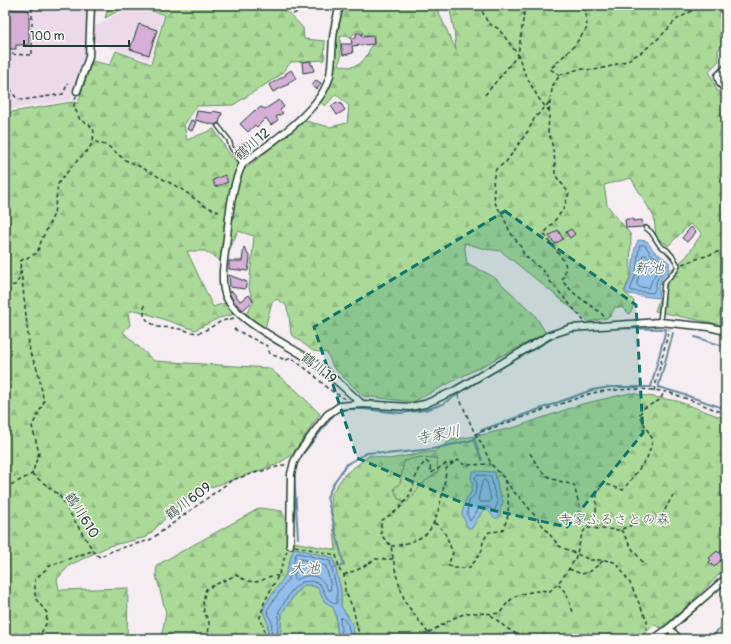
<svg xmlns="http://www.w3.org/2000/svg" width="731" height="644" font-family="Pangolin,'Klee One',sans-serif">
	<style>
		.built { fill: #ecdaea }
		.grass { fill: url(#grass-dots); stroke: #658b66 }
		.forest { fill: url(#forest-firs); stroke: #658b66; fill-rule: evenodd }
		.water { fill: #93beec; stroke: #658aa2 }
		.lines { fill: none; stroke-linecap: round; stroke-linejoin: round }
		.shore { stroke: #4d717e; stroke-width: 1 }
		.stream { stroke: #658aa2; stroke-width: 2 }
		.building { fill: #d6afd8; stroke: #1f3d34 }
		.lane-casing { stroke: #1f3d34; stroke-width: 6 }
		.street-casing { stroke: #1f3d34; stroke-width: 9 }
		.path { stroke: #1f3d34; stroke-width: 1.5; stroke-dasharray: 4 3; stroke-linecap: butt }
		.lane { stroke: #fdfcf7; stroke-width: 3 }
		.street { stroke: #fdfcf7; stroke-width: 6 }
		.path-bridge { stroke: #1f3d34; stroke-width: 1.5; stroke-dasharray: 4 3; stroke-linecap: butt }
		.marked { fill: #0f766e; fill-opacity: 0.2; stroke: #0f766e; stroke-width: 3; stroke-dasharray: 8 5; stroke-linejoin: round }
		.labels { text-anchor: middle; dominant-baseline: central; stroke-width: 3; stroke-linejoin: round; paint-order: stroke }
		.street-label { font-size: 14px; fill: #1f3d34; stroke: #fdfcf7 }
		.park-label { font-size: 14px; fill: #3b5c48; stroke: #fdfcf7 }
		.water-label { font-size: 15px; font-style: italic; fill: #3c5d62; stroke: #fdfcf7 }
	</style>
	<defs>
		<pattern id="grass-dots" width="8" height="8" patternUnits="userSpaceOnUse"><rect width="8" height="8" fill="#abd998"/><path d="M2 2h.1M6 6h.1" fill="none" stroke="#93bb84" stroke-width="1.8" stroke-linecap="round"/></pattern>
		<pattern id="forest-firs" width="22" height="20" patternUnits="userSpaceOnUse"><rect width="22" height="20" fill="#abd998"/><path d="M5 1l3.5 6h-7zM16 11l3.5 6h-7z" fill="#93bb84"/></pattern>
	</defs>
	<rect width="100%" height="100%" fill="#f5edf1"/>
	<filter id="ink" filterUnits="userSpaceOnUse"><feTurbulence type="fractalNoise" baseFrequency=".025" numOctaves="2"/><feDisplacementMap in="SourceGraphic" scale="8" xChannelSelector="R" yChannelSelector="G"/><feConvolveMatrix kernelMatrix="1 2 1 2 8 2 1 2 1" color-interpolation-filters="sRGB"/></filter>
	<g filter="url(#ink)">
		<g class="built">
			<path d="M5,5H87L85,55L71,100L5,110Z"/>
			<path d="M131,6L163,16L149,60L92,41V28Z"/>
		</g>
		<path class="grass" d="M420,457L437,458L438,472L423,483L407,502L398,499L394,488L400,482L404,461Z"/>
		<g class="forest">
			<path d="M109,5H129L105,18Z"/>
			<path d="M132,5H269L290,14L303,28L304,39L325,41L324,60L291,62L279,76L233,105L197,106L184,125L187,140L214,129L230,155L245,169L305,121L330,127L347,123L349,106L336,94L325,106L320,102L330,86L335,42L344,5H435L456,50L454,30L449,5H726V41L718,50L719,61L709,71L717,91H726V326L655,311L669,272L687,256L702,233L690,224L668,246L656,237L654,217L631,178L604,185L607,205L631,235L630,277L624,292L634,301L632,310L629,314L623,308L615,307L610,317L589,322L501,251L485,249L464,243L467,263L494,277L534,314L546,333L413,402L363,396L333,367L327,353L313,351L291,334L289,315L286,305L277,299L272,302L265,328L245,315L254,302L249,289L254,236L238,231L227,255L219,260L205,251H187L213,307L225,303L235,314L219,318L195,330L136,310L128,312L130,325L123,332L154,361L269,368L296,390L320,414L292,455L276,465L188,495L147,537L109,546L70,565L57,579L59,590L128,588L127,639H5V113L72,102L78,103L92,61L110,65L116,51L151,64L165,15ZM356,31H362L363,35H374V45L371,46C365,61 358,71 340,65L339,62L341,58L340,37L346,35L351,37Z"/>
			<path d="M630,393L677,401L726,419V570L721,573L685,608L662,628L654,625L639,639H355L352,624L341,606V590L333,558L294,548L285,576L265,605L263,611L268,624V639H161L166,613L156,575L157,565L260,508L282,511L293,542L336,550L330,496L344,475L370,455L389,459L435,451L452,440L481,435L516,427L582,404ZM420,457L437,458L438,472L423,483L407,502L398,499L394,488L400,483L404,461ZM495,472L498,490L503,502L495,518L487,510H483L480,515L466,499C472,492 474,486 471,477Z"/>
			<path d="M304,585H310L318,588L324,601L333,607L336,615L338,639H280L282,613L296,593Z"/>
		</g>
		<g class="water">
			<path d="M638,240L647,241L654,251L669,262C672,274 662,274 659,285C658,289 659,294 658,298L627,294L625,291L631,277L635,248Z"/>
			<path d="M473,471L495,472L498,490L503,502L499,512V518H495L487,510H483L472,528H468L462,514L466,499L471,493L473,484L471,477Z"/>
			<path d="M294,548L333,558L341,590V606L352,624L355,639H338L336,615L333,607L324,601L318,588L310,585H304L296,592L282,613L280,639H268V624L263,611L265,605L285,576Z"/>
		</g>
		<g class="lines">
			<g class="shore">
				<path d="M640,245H645L651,254L666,264C666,271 661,273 658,278C655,283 656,289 653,293L632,291L630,290L635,277Z"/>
				<path d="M643,255H646L660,267L652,280L649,288L639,287L637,285Z"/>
				<path d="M477,475L491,476L494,491L498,503L494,511L488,507H480L470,521L467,514L469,501L475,494L477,484L475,477Z"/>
				<path d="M484,480L487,482L491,500L490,502H480L478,500L482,482Z"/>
				<path d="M301,559L326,566L330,583L331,590H328C323,577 309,571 297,580L295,579L294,577Z"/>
				<path d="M271,639L272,623L267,610L289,578L296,554L299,553L330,561L337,590V603L335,604L327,598L320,584L311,581L302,582L292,590L279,611L277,639"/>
				<path d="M342,639L340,619L342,617L348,625L351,639"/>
			</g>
			<g class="stream">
				<path d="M610,328L666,329L651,387"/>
				<path d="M568,332L578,331"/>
				<path d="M695,337L726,347"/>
				<path d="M658,387L682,394L726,409"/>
				<path d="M658,388L673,333"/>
				<path d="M474,439L482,460"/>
				<path d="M298,538L294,472L298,460L337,411L349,409H363L401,413L425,410L443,404L478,381L560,334"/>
				<path d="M334,568L344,565L327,497L335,481L347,464L367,453L377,452L386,454L432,449L473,440L482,430L592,390L610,387H652"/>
				<path d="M662,639L726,582"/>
				<path d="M712,639L717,631L726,624"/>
			</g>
		</g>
		<g class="building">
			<path d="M5,9L29,10V45H16V49H5Z"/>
			<path d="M139,24L157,30L149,55L130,49Z"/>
			<path d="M356,33H361L362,37L373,36L374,44L352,46L353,53L343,55L341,44H352L351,38H356Z"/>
			<path d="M311,61V65H313L314,71L303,73L302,62Z"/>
			<path d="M291,70L296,78L288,83L289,84L273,92L269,85L286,75L285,74Z"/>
			<path d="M316,80L321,83L317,89L312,86Z"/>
			<path d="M279,100L284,107L280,110L283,113L276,117L278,120L271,125L266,118L257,127L255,125L248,132L240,124L255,110L256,111L261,107L265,109Z"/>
			<path d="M337,102L338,104L340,102L345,110L337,115L331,106Z"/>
			<path d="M197,111L212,113L213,111L222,113L219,123L215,125L195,120Z"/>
			<path d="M191,120L196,122L192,131L187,129Z"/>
			<path d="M244,143L249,151L243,155L238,146Z"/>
			<path d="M225,175L228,182L215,187L213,180Z"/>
			<path d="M627,219H633V221L642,220L643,227L626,228L625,220Z"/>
			<path d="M691,227L696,232L687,242L682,238Z"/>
			<path d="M571,229L575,234L570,238L566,232Z"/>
			<path d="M558,230L563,239L555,244L549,236Z"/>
			<path d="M244,247L250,258L248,271L229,269V261H242Z"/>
			<path d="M229,275L247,282L245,289L230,287Z"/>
			<path d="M232,291L240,301L249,295L253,301L243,310L234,302L229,293Z"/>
			<path d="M722,550L726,555L714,567L709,562L711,560L709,558L717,551L719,553Z"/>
		</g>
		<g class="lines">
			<g class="lane-casing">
				<g id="lane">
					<path d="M218,126L229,140L231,147L238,158L242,163"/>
					<path d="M646,228L651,232L660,246L667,250L673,257L678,265L676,270L664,283L660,322"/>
				</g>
			</g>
			<g class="street-casing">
				<g id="street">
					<path d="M340,5C337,16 334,27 333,38C332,50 332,63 330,75C322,110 271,143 243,163C232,184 229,214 227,237C225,255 220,277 225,294C235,322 292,346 316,364C332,376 347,390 362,404"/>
					<path d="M726,68L718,76L720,83L724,88H726"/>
					<path d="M77,91L89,57L91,5"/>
					<path d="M290,545L291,474L294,462L300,451L327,415L340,406L362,404L410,407L425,404L456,390L550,335L571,328L660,322L709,327L726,331"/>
					<path d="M669,628L679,639"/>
					<path d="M654,639L669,628L726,578"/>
				</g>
			</g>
			<g class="path">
				<path d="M479,5L488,23L499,29L518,55L526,76L539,99L549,111"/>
				<path d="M293,14L302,10L307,5"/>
				<path d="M5,54L32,55V5"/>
				<path d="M560,75L550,69L574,46L587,28L585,5"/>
				<path d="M5,84L10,87C13,94 15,99 23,100L63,94L68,83"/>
				<path d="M485,95L518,55L525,7V5"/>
				<path d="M76,96L74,106L80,120L89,124L94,131L93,141L108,146L125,160L137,165L183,190L203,205L219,212"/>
				<path d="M550,101L548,132L551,139L555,161V175L569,193L563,210L544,234L564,261L566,267L562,281L576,295L601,313L606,319"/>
				<path d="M20,261L37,253L42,239L54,214L58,184L72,166L89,149L93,141"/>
				<path d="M682,264L726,249"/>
				<path d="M5,286L15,285L20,278V267"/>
				<path d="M144,305V316L148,321L157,327L175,328L196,333L202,332L222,321L234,318"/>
				<path d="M584,321L549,280L547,274L524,255L521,247L510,232L503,216L495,203L493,180L496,169L506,162L528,131L534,119L547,105L550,100L553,85L560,75L579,69L594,70L608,67L626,61L642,52L660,37L676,20L702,5"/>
				<path d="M234,329L267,346L270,354L286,360L292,358L314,375L327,388L345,399"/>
				<path d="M654,391L669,329"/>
				<path d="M458,395L475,434L592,393C616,389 647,387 670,393C689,399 708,407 726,414"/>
				<path d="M475,434L482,444L491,464L505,479L512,490L524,502L559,546L590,560H605L614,562L617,564L630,583L647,621L646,639"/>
				<path d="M530,453C544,478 547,478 574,485L582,516L588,523L586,528"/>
				<path d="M32,474L59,495L95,554L100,557L114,550L150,540L232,480L258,472L288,464"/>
				<path d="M5,488L32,474L39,453L32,426L44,402L38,371L30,353L20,261"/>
				<path d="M434,523C447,530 447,540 453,553L448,565L453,568H469L475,561L482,550L483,541L489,532L502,531C512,514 508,497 504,478"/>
				<path d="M588,523L596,512L597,493L603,483L623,490L645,461L647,458L653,440L639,415L644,408L660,400L664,392"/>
				<path d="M621,530L633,550L645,565"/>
				<path d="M295,546L336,555L340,571L344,575L345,591L353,608L360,639"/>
				<path d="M391,546C400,546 419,540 426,534C438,524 445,484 446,469L453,463"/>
				<path d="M579,546L582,534L586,528L620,530L636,523L652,521L661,517L673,495"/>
				<path d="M569,569L582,574L591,571L604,560"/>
				<path d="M344,575L359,569L376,559H394"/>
				<path d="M558,584L566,593L573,612"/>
				<path d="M491,615L505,627L524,639"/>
				<path d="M428,633L405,602L396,574L391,546L381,535V521L399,509L411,493L418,470L426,461L430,465L431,473L446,464L453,463L459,460L463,464L466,465L491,464"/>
				<path d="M38,639L46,624L47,613L35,598V579L51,565L92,551"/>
				<path d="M208,639L209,622L204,612L203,601L206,589L236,575C243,579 251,584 260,581C268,578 268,575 278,576"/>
				<path d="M265,639L264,627L260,618L264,603L278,576L287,551"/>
				<path d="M428,639V633C441,626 454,616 468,613C479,612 489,615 500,613C504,608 507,602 513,598C520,593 541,589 550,591C560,582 568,571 575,559"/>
			</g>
			<use href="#lane" class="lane"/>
			<use href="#street" class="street"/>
			<path class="path-bridge" d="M575,559L579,546"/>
		</g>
	</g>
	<path class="marked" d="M505,211L636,305L643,433L567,527L465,504L357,458L314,327Z"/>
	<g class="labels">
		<g class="street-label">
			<text transform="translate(252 144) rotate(-40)">鶴川12</text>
			<text transform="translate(319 368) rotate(39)">鶴川19</text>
			<text transform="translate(188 501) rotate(-36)">鶴川609</text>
			<text transform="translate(82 515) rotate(58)">鶴川610</text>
		</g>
		<g class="park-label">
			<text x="614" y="519">寺家ふるさとの森</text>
		</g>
		<g class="water-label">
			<text x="649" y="268">新池</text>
			<text transform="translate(438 435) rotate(-11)">寺家川</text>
			<text x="305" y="568">大池</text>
		</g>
	</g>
	<rect width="731" height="644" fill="none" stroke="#fdfcf7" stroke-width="20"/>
	<rect x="10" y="10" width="711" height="624" fill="none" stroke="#1f3d34" stroke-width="1.5" filter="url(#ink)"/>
	<path d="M24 40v6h105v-6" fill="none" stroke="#1f3d34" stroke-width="2"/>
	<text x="30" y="40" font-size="12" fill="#1f3d34" stroke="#fdfcf7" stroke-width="3" paint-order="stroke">100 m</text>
</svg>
